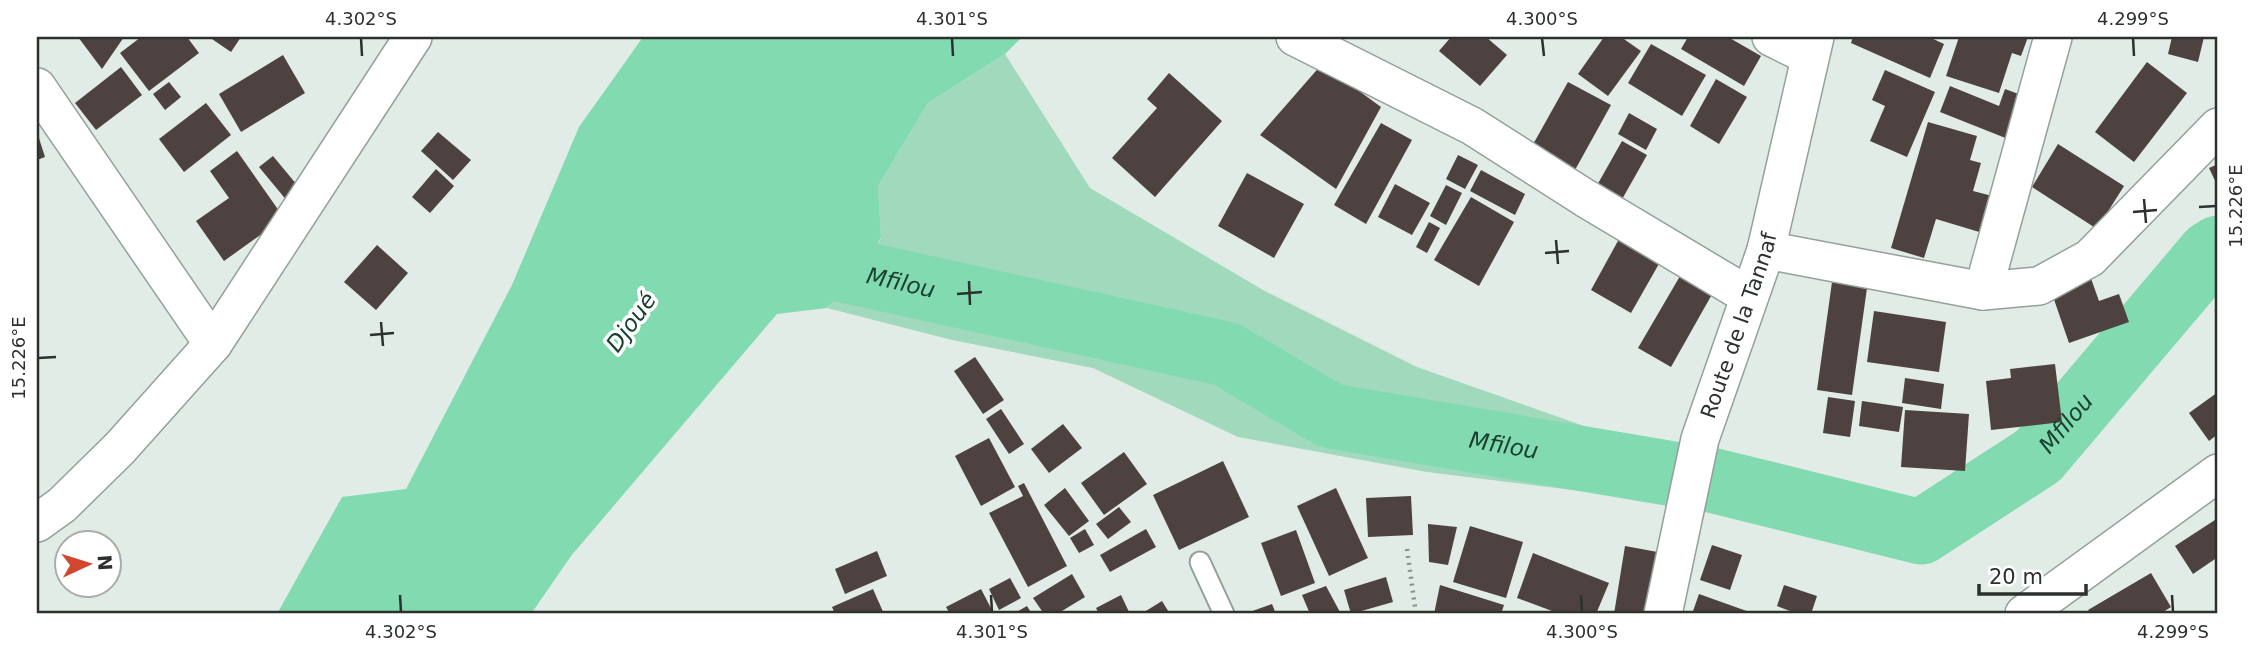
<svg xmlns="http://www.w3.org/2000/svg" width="2255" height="651" font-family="'DejaVu Sans',sans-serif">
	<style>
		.green { fill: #a0d9bc }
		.water { fill: #82dab0 }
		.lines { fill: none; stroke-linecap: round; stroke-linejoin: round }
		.river { stroke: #82dab0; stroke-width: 65 }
		.building { fill: #4d4240 }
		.service-casing { stroke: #94a09a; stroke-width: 23 }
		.minor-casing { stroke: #94a09a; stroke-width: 40 }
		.path { stroke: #89928d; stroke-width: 4.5; stroke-dasharray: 2 5; stroke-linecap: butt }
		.service { stroke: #fff; stroke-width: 19 }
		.minor { stroke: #fff; stroke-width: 37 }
		.ticks { fill: none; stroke: #2c312e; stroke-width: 2.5 }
		.labels { text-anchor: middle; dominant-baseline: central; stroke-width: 7; stroke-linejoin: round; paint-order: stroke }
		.street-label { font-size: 21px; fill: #2c312e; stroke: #fff }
		.water-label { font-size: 23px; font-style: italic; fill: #1a402f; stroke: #fff }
		.neatline { fill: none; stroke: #2c312e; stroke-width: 2.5 }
		.ticks-label { font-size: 18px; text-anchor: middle; fill: #2c312e }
	</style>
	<rect width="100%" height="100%" fill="#e0ece5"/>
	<path class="green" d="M1005,54L1090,188L1263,290L1417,367L1632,443L1674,456L1660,501L1427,472L1238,437L1093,368L952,340L827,308L863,273L881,238L878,186L928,103Z"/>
	<path class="water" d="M643,37H1022L1005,54L928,103L878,186L881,237L863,273L827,308L777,314L571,556L531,614H277L342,497L406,489L512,285L579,127Z"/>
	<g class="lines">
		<path class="river" id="s1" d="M776,255L1226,354L1331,416L1715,481L1921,532L2038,456L2210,253L2218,248"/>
	</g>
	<g class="building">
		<path d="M78,37H124L102,69Z"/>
		<path d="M141,37H187L199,53L149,91L120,53Z"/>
		<path d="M209,37H241L231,52Z"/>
		<path d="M1451,37H1486L1507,55L1480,86L1439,51Z"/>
		<path d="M1604,37H1621L1641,51L1608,96L1578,74Z"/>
		<path d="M1688,37H1728L1761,56L1744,86L1681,49Z"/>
		<path d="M1853,37H1929L1944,44L1930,78L1851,43Z"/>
		<path d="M1959,37H2028L2021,56L2012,53L1999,93L1946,76Z"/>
		<path d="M2172,37H2204L2198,62L2168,54Z"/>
		<path d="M1651,44L1706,75L1682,116L1628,83Z"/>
		<path d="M283,55L305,93L241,132L219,94Z"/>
		<path d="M2147,62L2187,93L2134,162L2095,132Z"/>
		<path d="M1322,64L1381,107L1336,189L1260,135Z"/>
		<path d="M121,67L142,95L96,130L75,103Z"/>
		<path d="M1885,70L1935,92L1907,157L1870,141L1885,106L1872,100Z"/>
		<path d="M1169,73L1222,121L1155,197L1112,158L1157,108L1147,99Z"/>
		<path d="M1716,79L1747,97L1719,144L1690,126Z"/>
		<path d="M169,82L181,97L165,110L153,94Z"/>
		<path d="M1568,82L1611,105L1570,179L1527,155Z"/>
		<path d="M1950,86L1999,106L2005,89L2024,96L2008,139L1940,112Z"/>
		<path d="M206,103L231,135L184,172L159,139Z"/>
		<path d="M1629,113L1657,129L1646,150L1618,134Z"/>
		<path d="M1928,122L1977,136L1970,160L1981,163L1973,191L1996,197L1986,234L1936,219L1924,258L1891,248Z"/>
		<path d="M1381,123L1412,140L1366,224L1334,205Z"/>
		<path d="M37,132L45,157L37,160Z"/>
		<path d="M438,132L471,160L453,180L421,151Z"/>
		<path d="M1622,141L1647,155L1616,210L1591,196Z"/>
		<path d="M2058,144L2124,186L2097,229L2032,187Z"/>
		<path d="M237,151L284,218L224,261L196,221L229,198L210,171Z"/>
		<path d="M1458,155L1478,165L1465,189L1446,179Z"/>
		<path d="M273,156L302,191L288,202L259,167Z"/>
		<path d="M2218,164V187L2209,168Z"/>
		<path d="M436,169L454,186L430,213L412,197Z"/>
		<path d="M1481,170L1525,194L1515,215L1470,191Z"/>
		<path d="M1247,173L1304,204L1274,258L1218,226Z"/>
		<path d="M1395,184L1430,203L1412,235L1378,217Z"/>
		<path d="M1446,185L1462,193L1446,225L1430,216Z"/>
		<path d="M1471,197L1514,222L1479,286L1434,260Z"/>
		<path d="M1429,222L1440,228L1427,253L1416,247Z"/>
		<path d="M1619,239L1660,262L1631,313L1591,290Z"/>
		<path d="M377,245L408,273L376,310L344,282Z"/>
		<path d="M2088,270L2099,301L2119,294L2129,322L2069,343L2049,285Z"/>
		<path d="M1683,271L1715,289L1671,367L1638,348Z"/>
		<path d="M1832,282L1867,288L1852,395L1817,390Z"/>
		<path d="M1874,311L1946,322L1939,372L1867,362Z"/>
		<path d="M975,357L1004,400L983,414L954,371Z"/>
		<path d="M2055,364L2062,422L1991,430L1986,381L2011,378L2010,369Z"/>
		<path d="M1905,378L1944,384L1941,409L1902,403Z"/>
		<path d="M2218,392V434L2209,441L2189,413Z"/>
		<path d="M1828,397L1855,401L1850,437L1823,433Z"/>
		<path d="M1862,401L1903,407L1899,432L1859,426Z"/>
		<path d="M1001,409L1024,444L1009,454L986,419Z"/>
		<path d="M1905,410L1969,414L1965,471L1901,467Z"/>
		<path d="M1063,424L1082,448L1049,473L1031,449Z"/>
		<path d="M989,438L1015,487L981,506L955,456Z"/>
		<path d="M1124,452L1147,484L1104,515L1081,483Z"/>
		<path d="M1223,461L1249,517L1179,550L1153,495Z"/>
		<path d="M1024,483L1067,566L1028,587L989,513L1023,496L1018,486Z"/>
		<path d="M1065,488L1089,521L1069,536L1044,505Z"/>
		<path d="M1336,488L1368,558L1329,576L1297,506Z"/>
		<path d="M1411,496L1413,535L1368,537L1366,498Z"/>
		<path d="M1119,507L1131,522L1108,539L1096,524Z"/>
		<path d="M2218,518V557L2193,574L2175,546Z"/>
		<path d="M1428,524L1457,527L1448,565L1429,562Z"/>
		<path d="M1470,526L1523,542L1506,598L1453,582Z"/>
		<path d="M1085,529L1094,545L1079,553L1070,538Z"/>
		<path d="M1146,529L1156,547L1110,572L1100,555Z"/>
		<path d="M1296,530L1315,583L1281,596L1261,543Z"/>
		<path d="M1712,545L1742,555L1730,590L1700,580Z"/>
		<path d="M1625,546L1663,553L1654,614H1614Z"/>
		<path d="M877,551L887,576L845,594L835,569Z"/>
		<path d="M1533,553L1609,583L1596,614H1560L1517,598Z"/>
		<path d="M2151,573L2171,607L2160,614H2091L2088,610Z"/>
		<path d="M1072,574L1085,597L1057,614H1044L1033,598Z"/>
		<path d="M1386,577L1393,602L1351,614L1344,590Z"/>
		<path d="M1010,578L1021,598L999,610L989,589Z"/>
		<path d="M1440,585L1504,605L1501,614H1434Z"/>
		<path d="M1784,585L1817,596L1811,614H1798L1777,606Z"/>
		<path d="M1326,586L1341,614H1310L1302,595Z"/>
		<path d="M873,589L884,614H835L832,607Z"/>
		<path d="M981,589L994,614H950L946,607Z"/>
		<path d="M1699,594L1755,614H1692Z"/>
		<path d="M1121,595L1130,614H1099L1096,608Z"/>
		<path d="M1162,601L1170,614H1141Z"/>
		<path d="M1272,604L1276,614H1244Z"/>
		<path d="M1027,606L1032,614H1013Z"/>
	</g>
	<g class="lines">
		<g class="service-casing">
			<path id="service" d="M1200,562L1224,614"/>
		</g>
		<g class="minor-casing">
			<g id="minor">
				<path d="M1295,37L1472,126L1585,198L1749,296"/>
				<path d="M1771,37L1809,56"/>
				<path d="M37,87L213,344"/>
				<path d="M1766,250L1983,291L2039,286L2090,258L2218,127"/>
				<path d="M1983,291L2053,37"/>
				<path d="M37,523L62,505L120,448L213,344L413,37"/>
				<path id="s2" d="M1663,614L1700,439L1766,250L1815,37"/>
				<path d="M2024,614L2218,473"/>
			</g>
		</g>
		<path class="path" d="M1407,549L1416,614"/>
		<use href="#service" class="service"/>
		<use href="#minor" class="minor"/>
	</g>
	<path class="ticks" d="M361,38L362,56M952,38L953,56M1542,38L1544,56M2133,38L2134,56M2144,199L2146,223M2199,207L2216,206M2133,212L2157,210M1556,240L1558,264M1545,253L1569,251M969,281L970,305M957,294L982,292M381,322L383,346M370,335L394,333M38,358L56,357M400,595L401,612M991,595L992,612M1581,595L1582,612M2172,595L2173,612"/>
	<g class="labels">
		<g class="street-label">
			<text stroke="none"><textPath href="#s2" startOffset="299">Route de la Tannaf</textPath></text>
		</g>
		<g class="water-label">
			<text stroke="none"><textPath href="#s1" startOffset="128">Mfilou</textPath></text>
			<text transform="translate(631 322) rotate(-54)">Djoué</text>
			<text stroke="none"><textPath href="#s1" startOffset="1367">Mfilou</textPath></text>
			<text stroke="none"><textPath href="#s1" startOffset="758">Mfilou</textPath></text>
		</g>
	</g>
	<rect width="2255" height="651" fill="none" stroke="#ffffff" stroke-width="77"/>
	<g transform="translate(88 564) rotate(86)"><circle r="33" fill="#ffffff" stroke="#abadab" stroke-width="2"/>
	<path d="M0-5L12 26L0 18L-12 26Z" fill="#d2472d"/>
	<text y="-10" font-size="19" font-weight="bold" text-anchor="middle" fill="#2c312e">N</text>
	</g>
	<path d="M1979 584v10h107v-10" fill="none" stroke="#2c312e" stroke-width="3.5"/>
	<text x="1989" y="584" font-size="21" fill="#2c312e" stroke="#ffffff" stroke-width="5" paint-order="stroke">20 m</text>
	<rect x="38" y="38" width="2178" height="574" class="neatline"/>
	<g class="ticks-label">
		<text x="361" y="25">4.302°S</text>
		<text x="952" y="25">4.301°S</text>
		<text x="1542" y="25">4.300°S</text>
		<text x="2133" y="25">4.299°S</text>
		<text transform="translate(2236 206) rotate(-90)" y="6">15.226°E</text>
		<text transform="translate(19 358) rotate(-90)" y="6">15.226°E</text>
		<text x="401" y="638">4.302°S</text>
		<text x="992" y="638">4.301°S</text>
		<text x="1582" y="638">4.300°S</text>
		<text x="2173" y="638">4.299°S</text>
	</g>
</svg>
